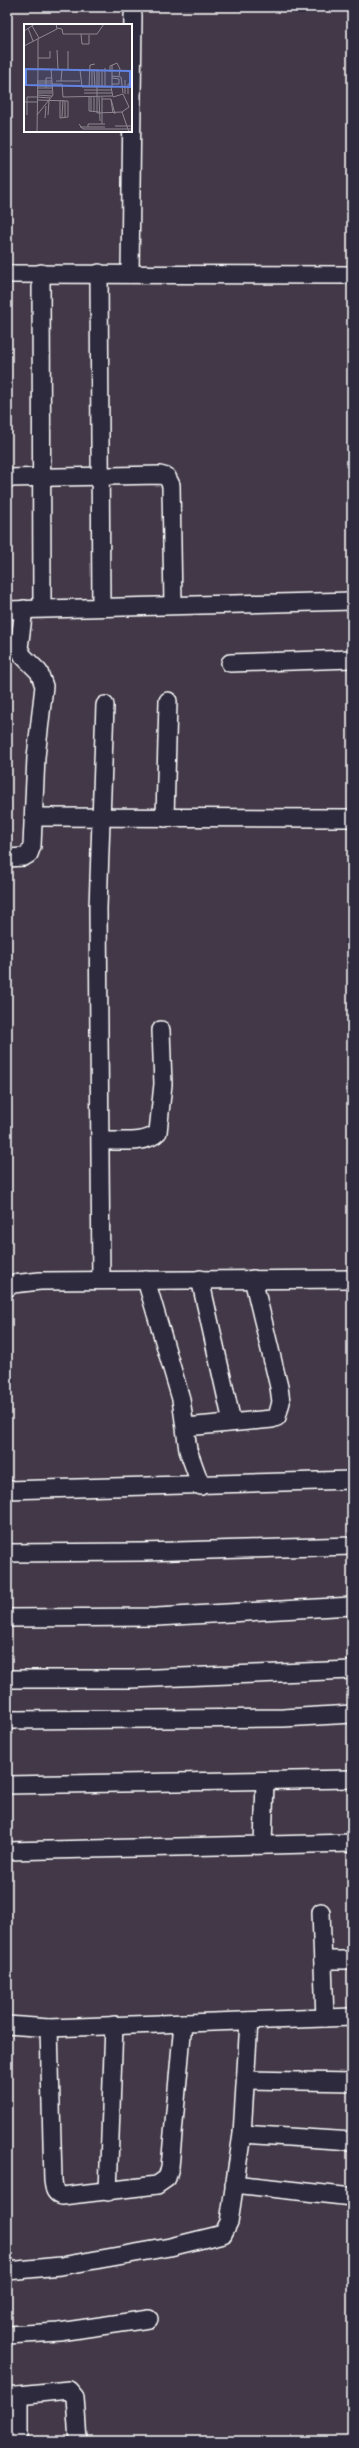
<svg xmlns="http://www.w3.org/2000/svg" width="359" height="2448" font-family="Mynerve,sans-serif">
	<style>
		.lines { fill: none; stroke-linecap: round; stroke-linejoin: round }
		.minor-casing { stroke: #fff; stroke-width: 20 }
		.minor { stroke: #2f2a3d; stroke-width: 17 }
		.inset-road { fill: none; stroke: #8e8891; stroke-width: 1 }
		.view { fill: #6183e4; fill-opacity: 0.15; stroke: #6183e4; stroke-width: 2 }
		.inset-edge { fill: none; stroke: #fff; stroke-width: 2 }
	</style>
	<rect width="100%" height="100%" fill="#423847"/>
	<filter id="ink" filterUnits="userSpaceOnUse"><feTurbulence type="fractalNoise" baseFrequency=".025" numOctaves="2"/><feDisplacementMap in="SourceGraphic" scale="8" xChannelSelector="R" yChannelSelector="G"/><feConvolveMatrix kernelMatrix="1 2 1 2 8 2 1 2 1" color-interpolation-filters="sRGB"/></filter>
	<g filter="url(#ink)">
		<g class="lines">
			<g class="minor-casing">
				<g id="minor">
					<path d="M41,273L42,608"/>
					<path d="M99,273L101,606"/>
					<path d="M7,274L352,275"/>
					<path d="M130,274L133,15"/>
					<path d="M7,478L160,475L167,477L171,485L173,605"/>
					<path d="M7,610L352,601"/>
					<path d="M230,663L352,659"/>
					<path d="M34,817L352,818"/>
					<path d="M165,818L168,701"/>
					<path d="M7,858L24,857L29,854L32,846L36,757L44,686L39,672L23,656L19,648L24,609"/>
					<path d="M101,1141C118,1140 146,1145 158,1132L163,1084L161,1030"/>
					<path d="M200,1279L232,1422"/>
					<path d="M101,1280L98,908L105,705"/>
					<path d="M146,1280L181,1399L188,1450L201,1486"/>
					<path d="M7,1288L13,1284L40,1281L352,1279"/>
					<path d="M186,1427L272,1419L277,1417L281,1402L279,1387L253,1279"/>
					<path d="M7,1490L352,1480"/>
					<path d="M7,1553L143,1552L352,1546"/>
					<path d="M7,1618L157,1617L352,1606"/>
					<path d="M7,1679H131L352,1670"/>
					<path d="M7,1720L283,1718L352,1714"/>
					<path d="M7,1785L352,1779"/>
					<path d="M263,1845L265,1781"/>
					<path d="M7,1851L352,1843"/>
					<path d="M321,1912L325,2018"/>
					<path d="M323,1960H352"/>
					<path d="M7,2025L49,2028L352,2017"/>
					<path d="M49,2028L53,2180C54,2188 54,2193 62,2196L157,2185L167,2178L170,2167L183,2023"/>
					<path d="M247,2080L352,2082"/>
					<path d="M242,2134L352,2141"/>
					<path d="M234,2184L352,2197"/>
					<path d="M108,2192L114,2025"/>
					<path d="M7,2271L61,2266L170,2247L223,2234L229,2222L242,2134L249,2021"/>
					<path d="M7,2335L59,2332L149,2319"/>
					<path d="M7,2396L69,2390L75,2397L78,2441"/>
					<path d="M19,2441V2395"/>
				</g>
			</g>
			<use href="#minor" class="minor"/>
		</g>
	</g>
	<g transform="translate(24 24)">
		<rect width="108" height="108" fill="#423847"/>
		<path class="inset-road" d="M8,2L15,14M4,4L9,17M33,4L38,5L39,10H73L80,0M0,7L11,0M57,10L58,20H65V11M14,15V45L56,46L58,63H87L89,73L99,70L105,83L98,88L105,108M0,22L33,5L32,0M33,26L34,45M14,34H26V27M81,44V63M44,45V27M56,46H75V63M68,46V63M70,46L71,63M73,46V63M86,48V42L93,39L96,45L95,52M88,52L97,53L99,69M88,54L95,55V60H88M101,56V70M13,57H28M32,57H56M37,57L38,45M13,59H28M28,60H38L39,73L88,72M13,62H28M65,63L66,41L71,40M73,63V89L98,88M78,63V45M13,64H29M22,64V54H28M88,64V41M60,66H88M13,67H28M13,69H28M60,69H88M104,70V60L108,59M13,71L28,72M13,73L26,74M65,73V87L75,88M67,73V87M75,73L76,97M78,73V100M78,75H87L91,90M13,76L44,77M36,76V94L44,93V77M87,76L89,89M0,78H13M70,87V73M3,91V73H13M13,91L29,71L27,45M24,91L25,77M38,93L39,76M41,93V77M21,94L22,82M55,100L59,105H81M91,102H108M56,103H81M64,103V100H81M81,105H108M13,108L14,45M96,108L108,107"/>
		<path class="view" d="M2,45L106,47V63L2,61Z"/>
		<rect width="108" height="108" class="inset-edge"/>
	</g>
	<rect width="359" height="2448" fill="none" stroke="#2f2a3d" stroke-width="24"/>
	<rect x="12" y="12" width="335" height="2424" fill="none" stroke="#fff" stroke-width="1.5" filter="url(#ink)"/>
</svg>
